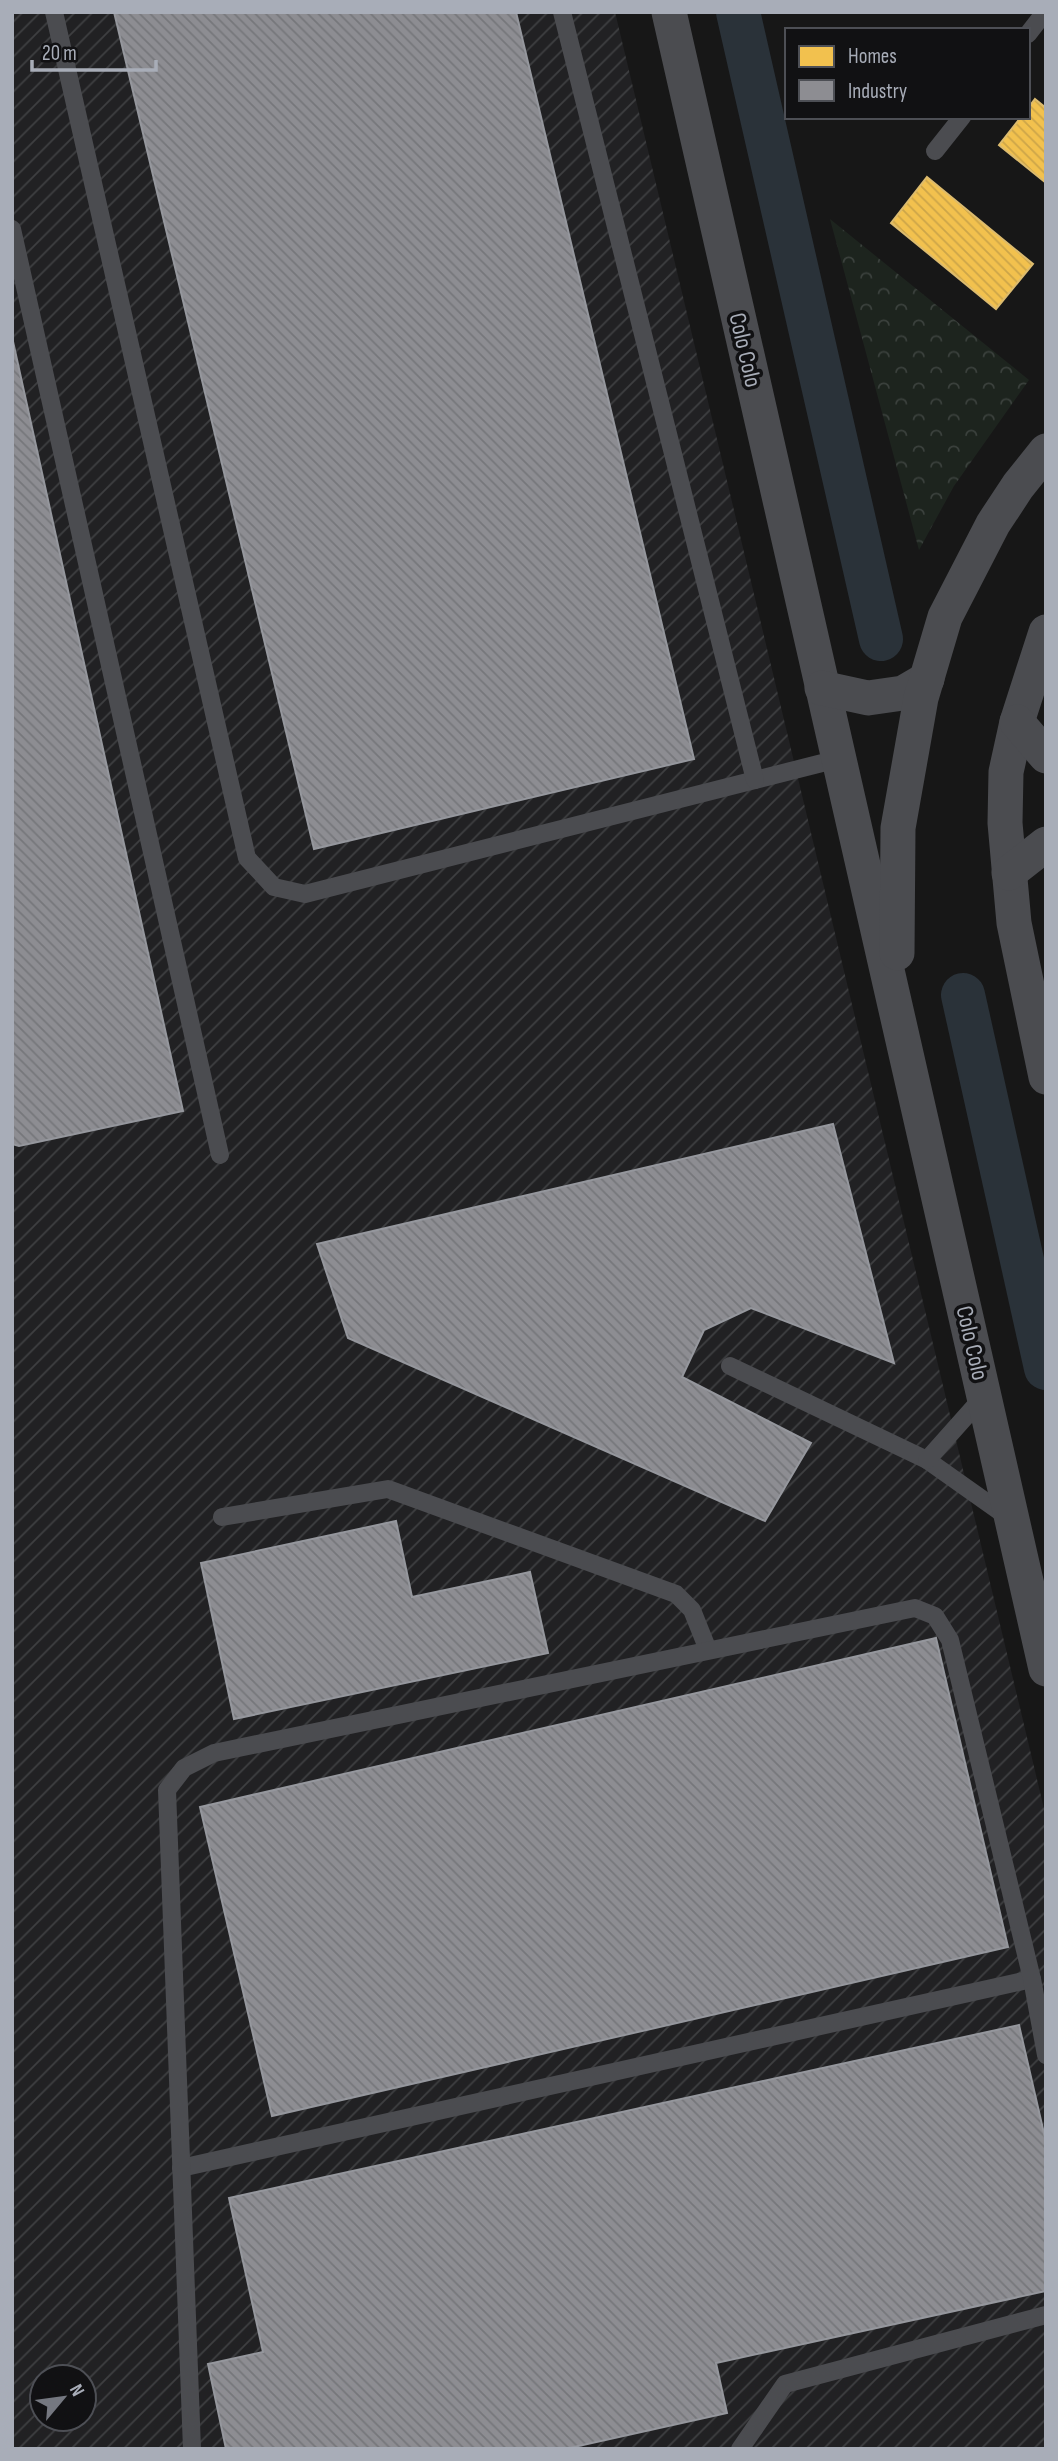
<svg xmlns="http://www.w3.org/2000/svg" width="1058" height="2461" font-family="'Sofia Sans Condensed',sans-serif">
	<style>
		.industrial { fill: url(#industrial-furrows); fill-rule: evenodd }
		.park { fill: url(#park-crowns) }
		.homes { fill: url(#homes-back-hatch); stroke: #dcbb6e; stroke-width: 2 }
		.industry { fill: url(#industry-back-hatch); stroke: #95979d; stroke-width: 2 }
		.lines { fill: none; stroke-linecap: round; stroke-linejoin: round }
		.canal { stroke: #2a3239; stroke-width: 44 }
		.lane { stroke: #4b4c50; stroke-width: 18 }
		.street { stroke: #4b4c50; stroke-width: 35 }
		.labels { text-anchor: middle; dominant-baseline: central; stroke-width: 7; stroke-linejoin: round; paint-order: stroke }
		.street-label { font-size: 24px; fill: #a8adb8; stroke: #111113 }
	</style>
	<defs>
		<pattern id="industrial-furrows" width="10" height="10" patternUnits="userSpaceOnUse" patternTransform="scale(1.75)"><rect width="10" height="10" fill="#212123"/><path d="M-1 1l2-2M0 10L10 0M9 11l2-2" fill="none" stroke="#3e3f41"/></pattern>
		<pattern id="park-crowns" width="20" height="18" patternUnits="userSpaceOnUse" patternTransform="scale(1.75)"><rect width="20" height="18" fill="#1d241e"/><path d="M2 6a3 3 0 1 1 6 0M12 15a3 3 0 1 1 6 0" fill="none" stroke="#3b413d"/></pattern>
		<pattern id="homes-back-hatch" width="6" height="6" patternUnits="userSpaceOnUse" patternTransform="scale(1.75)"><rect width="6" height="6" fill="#f2c14e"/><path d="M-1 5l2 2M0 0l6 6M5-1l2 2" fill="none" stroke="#cca549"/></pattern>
		<pattern id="industry-back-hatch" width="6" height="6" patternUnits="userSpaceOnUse" patternTransform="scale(1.75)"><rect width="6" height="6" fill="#8d8d92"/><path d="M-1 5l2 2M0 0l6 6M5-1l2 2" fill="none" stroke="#76777b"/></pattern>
	</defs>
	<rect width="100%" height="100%" fill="#171717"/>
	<path class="industrial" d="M12,12H615L1046,1817V2449H12ZM42,2377H84V2419H42Z"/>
	<path class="park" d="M830,219L1029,380L954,486L919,550Z"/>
	<g class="homes">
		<path d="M1035,99L1046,108V183L999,145L1021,117H1028V108Z"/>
		<path d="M927,177L1033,264L996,309L891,223Z"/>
	</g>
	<g class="industry">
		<path d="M114,12H516L694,759L314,849Z"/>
		<path d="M12,337L183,1111L19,1146L12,1144Z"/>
		<path d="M833,1124L894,1363L751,1308L704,1330L682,1377L811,1443L765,1521L348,1338L317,1244Z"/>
		<path d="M396,1521L412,1597L530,1572L548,1653L234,1719L201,1563Z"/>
		<path d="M936,1638L1008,1947L272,2116L200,1807Z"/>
		<path d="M1019,2025L1046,2142V2291L716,2363L727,2413L565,2449H226L208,2364L263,2352L229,2198Z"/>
	</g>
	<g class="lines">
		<g class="canal">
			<path d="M738,12L881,639"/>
			<path d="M963,995L1046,1368"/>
		</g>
		<g class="lane">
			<path d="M54,12L247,858L274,887L305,894L838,759"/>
			<path d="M562,12L755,780"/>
			<path d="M1028,34L1045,12"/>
			<path d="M935,151L962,117"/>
			<path d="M12,229L220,1155"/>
			<path d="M730,1366L927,1460L1009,1518"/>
			<path d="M927,1460L984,1396"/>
			<path d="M222,1517L388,1489L676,1594L692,1610L708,1650"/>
			<path d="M181,2168L1032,1979"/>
			<path d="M192,2449L167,1790L184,1768L214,1753L915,1608L935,1616L950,1640L1032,1979L1046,2055"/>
			<path d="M740,2449L785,2384L1046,2315"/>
		</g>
		<g class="street">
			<path d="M669,12L1046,1669"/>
			<path d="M1046,632L1017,722L1006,772L1005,823L1014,923L1046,1077"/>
			<path d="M822,688L868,698L903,693L927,679"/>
			<path d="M1017,722L1046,756"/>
			<path d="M1009,873L1046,844"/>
			<path d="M897,953L898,828L921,698L945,617L993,524L1018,486L1046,451"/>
		</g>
	</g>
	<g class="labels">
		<g class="street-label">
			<text transform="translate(745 350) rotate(77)">Colo Colo</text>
			<text transform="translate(972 1343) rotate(77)">Colo Colo</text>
		</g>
	</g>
	<rect width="1058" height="2461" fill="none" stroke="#a8adb8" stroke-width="28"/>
	<rect x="785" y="28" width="245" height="91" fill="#111113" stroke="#4d4f55" stroke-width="2"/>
	<rect x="799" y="46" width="35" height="21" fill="#f2c14e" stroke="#4d4f55" stroke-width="2"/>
	<text x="848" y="63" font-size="21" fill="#a8adb8">Homes</text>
	<rect x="799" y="80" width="35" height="21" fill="#8d8d92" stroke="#4d4f55" stroke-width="2"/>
	<text x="848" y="98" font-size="21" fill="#a8adb8">Industry</text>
	<g transform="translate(63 2398) rotate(61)"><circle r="33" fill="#111113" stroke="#4d4f55" stroke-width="2"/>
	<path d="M0-5L12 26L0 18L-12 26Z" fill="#757880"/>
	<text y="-10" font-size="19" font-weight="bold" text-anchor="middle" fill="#a8adb8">N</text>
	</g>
	<path d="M32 60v10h124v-10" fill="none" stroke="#a8adb8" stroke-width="3.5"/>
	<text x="42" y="60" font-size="21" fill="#a8adb8" stroke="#111113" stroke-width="5" paint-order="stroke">20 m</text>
</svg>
